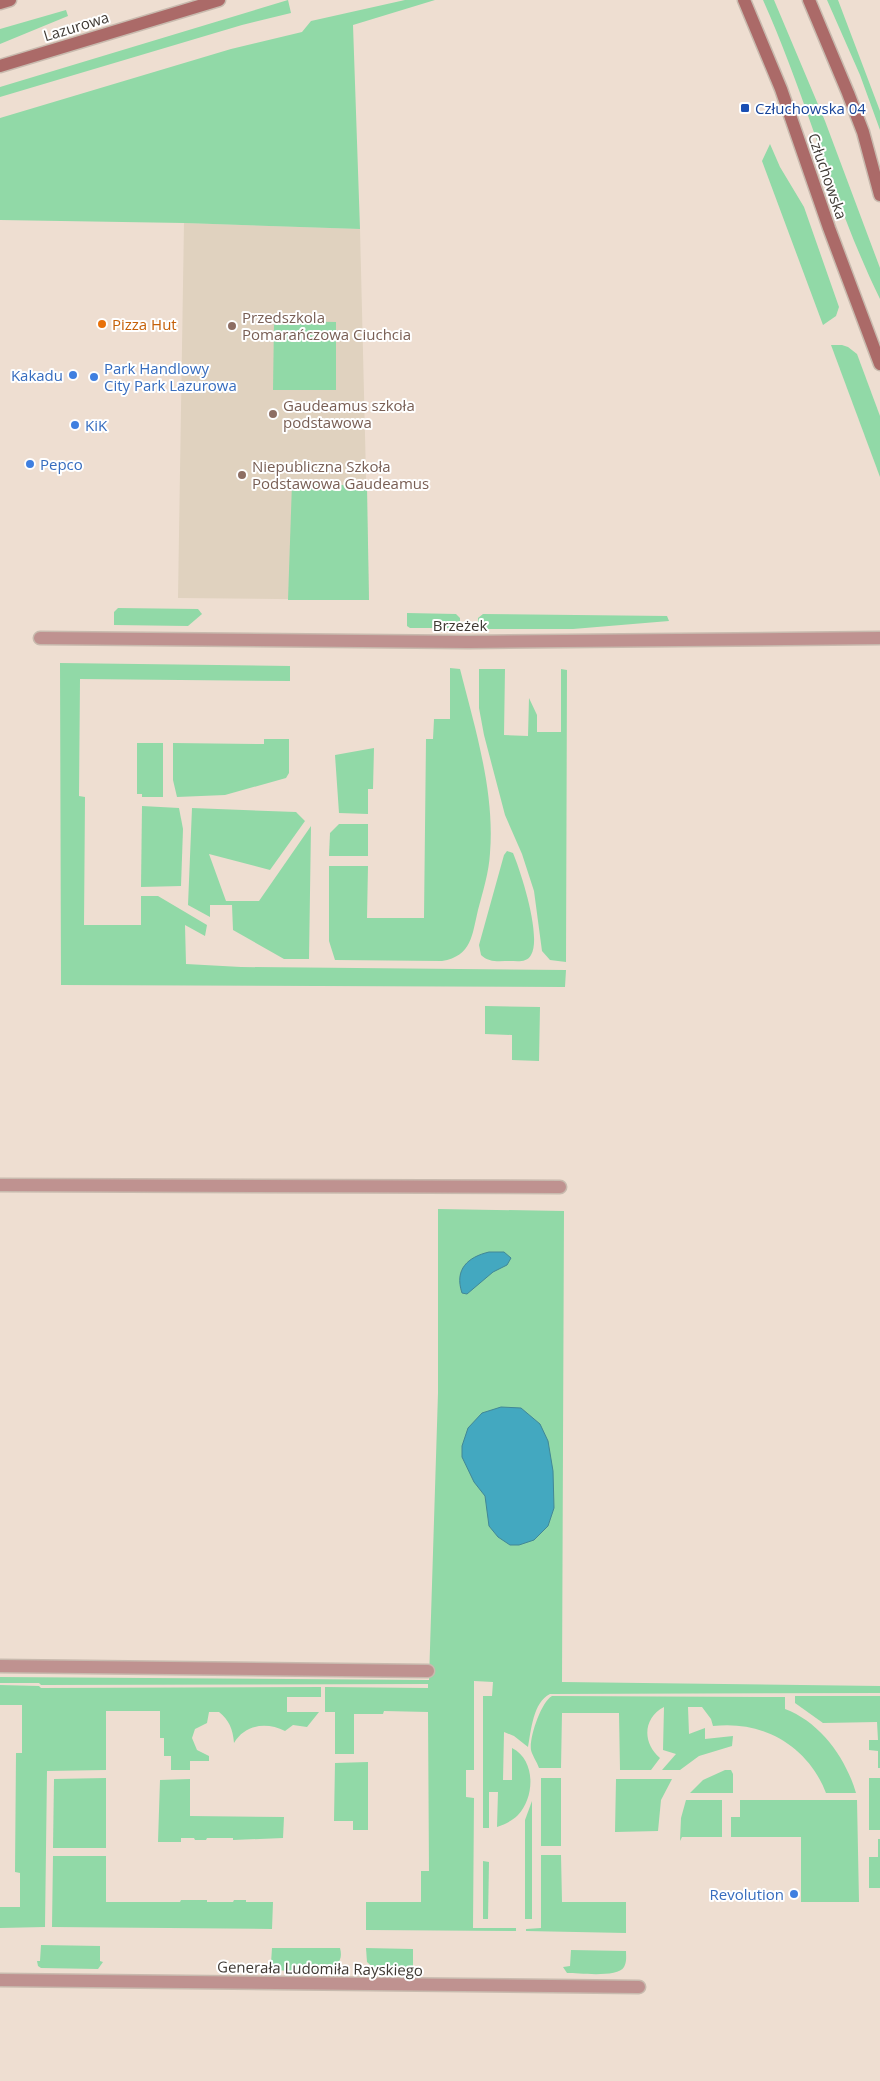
<svg xmlns="http://www.w3.org/2000/svg" width="880" height="2081" font-family="'Open Sans',sans-serif">
	<style>
		.education { fill: #e0d2bf }
		.green { fill: #91d9a7 }
		.water { fill: #43a8c0; stroke: #428796 }
		.lines { fill: none; stroke-linecap: round; stroke-linejoin: round }
		.street-casing { stroke: #c8baae; stroke-width: 15 }
		.secondary-casing { stroke: #c8baae; stroke-width: 15 }
		.street { stroke: #bf9290; stroke-width: 12 }
		.secondary { stroke: #ab6a68; stroke-width: 12 }
		.transit-dot { fill: #1a4fb4; stroke: #fff; stroke-width: 2 }
		.food-dot { fill: #e8710a; stroke: #fff; stroke-width: 2 }
		.education-dot { fill: #8d6e63; stroke: #fff; stroke-width: 2 }
		.shop-dot { fill: #3f7fe0; stroke: #fff; stroke-width: 2 }
		.labels { text-anchor: middle; dominant-baseline: central; stroke-width: 4; stroke-linejoin: round; paint-order: stroke }
		.street-label { font-size: 15px; fill: #3f3933; stroke: #fff }
		.transit-label { font-size: 15px; fill: #164399; stroke: #fff; text-anchor: start }
		.education-label { font-size: 15px; fill: #785e54; stroke: #fff; text-anchor: start }
		.food-label { font-size: 15px; fill: #c56008; stroke: #fff; text-anchor: start }
		.shop-label { font-size: 15px; fill: #366cbe; stroke: #fff; text-anchor: start }
	</style>
	<rect width="100%" height="100%" fill="#eeded1"/>
	<path class="education" d="M184,223L360,229L369,600L178,598Z"/>
	<g class="green">
		<path d="M288,0L291,13L242,25L0,97V87Z"/>
		<path d="M405,0H435L353,25L360,229L184,223L0,220V118L231,49L302,32L311,21Z"/>
		<path d="M763,0H774L825,121L880,268V299C833,203 807,98 763,0Z"/>
		<path d="M827,0H838L880,111V130L860,75Z"/>
		<path d="M66,10L68,16L0,44V29Z"/>
		<path d="M770,144L780,167L804,207L839,307L836,316L823,325L762,161Z"/>
		<path d="M274,321L336,322V390H273Z"/>
		<path d="M842,345L848,347L857,354L880,416V477L831,345Z"/>
		<path d="M292,483L367,486L369,600H288Z"/>
		<path d="M118,608L198,609L202,614L188,626L114,625V612Z"/>
		<path d="M407,613L456,614L460,618V628H410L407,626Z"/>
		<path d="M483,614L667,616L669,621L573,629H478V618Z"/>
		<path d="M60,663L290,666V681L80,679L79,796L85,797L84,925H141V896H158L207,925L205,936L185,925L186,964L241,967L566,970L565,987L61,985Z"/>
		<path d="M450,668L460,669C475,728 495,792 490,853C489,872 483,891 478,910C472,935 472,956 442,961L335,960L329,941V866H368L367,918H424L426,739H433L434,719H450Z"/>
		<path d="M479,669H505L504,735L528,736L529,698L537,715V732H561V669L567,670L566,962L550,960L542,951L534,891L522,854L505,815L484,735L479,708Z"/>
		<path d="M264,739H289V773L286,778L225,795L177,797L173,780V743L264,744Z"/>
		<path d="M137,743H163V797H142V794H137Z"/>
		<path d="M374,748L373,789H368V814L339,813L335,755Z"/>
		<path d="M142,806L179,808L183,829L181,886L141,887Z"/>
		<path d="M192,808L296,812L305,821L270,870L209,854L226,901H259L311,826L309,959H284L233,930L232,905H210V917L188,905Z"/>
		<path d="M339,824H368V856H329L330,833Z"/>
		<path d="M507,851L513,853C521,872 542,937 531,955C527,963 517,961 510,961C499,961 489,963 481,955L479,945L504,855Z"/>
		<path d="M485,1006L540,1007L539,1061L512,1060V1035L485,1034Z"/>
		<path d="M438,1209L564,1211L562,1682L880,1686V1693L550,1694C533,1702 531,1731 528,1747L514,1736L504,1732L503,1780H512V1748C536,1760 535,1797 518,1815C512,1821 505,1824 497,1827L498,1792H489V1828H483V1696H492L493,1682L474,1681V1770H466V1797L474,1798L473,1928H516V1931L366,1930V1902H421V1871H429L428,1712L384,1711L383,1714H354V1754H335V1712H325V1687L428,1688V1684L41,1685L39,1683H0V1677L429,1680L438,1393Z"/>
		<path d="M0,1685L39,1686L41,1688L321,1687V1697H287V1712H319L307,1727L293,1725L285,1731C267,1722 245,1724 234,1743C233,1729 229,1720 219,1712H209L207,1723L195,1729L192,1738L197,1750L209,1756V1761H190V1770H171V1756H164V1738H160V1711H106V1770L47,1771L45,1927L0,1928V1907H20V1873L15,1872L16,1753H22V1705H0Z"/>
		<path d="M552,1696L785,1697V1709C820,1722 846,1758 856,1793H826C808,1746 763,1720 713,1726L711,1719L702,1707H688L689,1734L705,1728V1739L733,1736L732,1746L699,1756L680,1770H662L676,1754L663,1750L664,1707C643,1718 642,1743 660,1758L651,1770H620L619,1713H562L561,1768H539C537,1762 532,1755 531,1750C529,1738 541,1702 552,1696Z"/>
		<path d="M795,1696H880V1768H878V1751L869,1750V1740H878L877,1722L823,1723L795,1703Z"/>
		<path d="M368,1762V1830H353V1821H334L335,1763Z"/>
		<path d="M725,1770H731L733,1774V1793H690L703,1780Z"/>
		<path d="M106,1778V1848H53L54,1779Z"/>
		<rect x="541" y="1778" width="20" height="68"/>
		<rect x="869" y="1778" width="11" height="52"/>
		<path d="M190,1779V1816L284,1817L283,1838L233,1840V1838H207L206,1840H195L194,1838H181V1842H158L160,1780Z"/>
		<path d="M616,1779H672L661,1800L658,1831L615,1832Z"/>
		<path d="M686,1800H722V1837H682L680,1841L681,1818Z"/>
		<path d="M740,1800H857L859,1902H801V1837H731V1817H740Z"/>
		<path d="M532,1801V1919H525V1820Z"/>
		<path d="M878,1839H880V1888H869V1857H878Z"/>
		<path d="M541,1855H561L562,1902H626V1933L526,1931V1929L541,1928Z"/>
		<path d="M53,1856H106V1902H180L181,1900H207V1902H233L234,1900H246V1902H273L272,1929L52,1927Z"/>
		<path d="M483,1861L489,1862L488,1919H483Z"/>
		<path d="M41,1945L100,1946V1961L103,1962L98,1969L41,1968L38,1966L37,1961H40Z"/>
		<path d="M272,1948H340C349,1980 291,1970 272,1970L268,1966V1963H271Z"/>
		<path d="M366,1948L413,1949V1971L376,1970L367,1962Z"/>
		<path d="M571,1950L626,1951C626,1956 627,1962 624,1967C618,1978 579,1973 567,1973L563,1967L570,1966Z"/>
	</g>
	<g class="water">
		<path d="M489,1252H504L511,1258L507,1265L493,1272L467,1294L462,1293C454,1269 468,1257 489,1252Z"/>
		<path d="M501,1407L521,1408L540,1424L548,1441L553,1471L554,1508L548,1526L534,1540L519,1545H510L498,1537L489,1526L485,1496L474,1482L462,1457V1446L468,1428L482,1413Z"/>
	</g>
	<g class="lines">
		<g class="street-casing">
			<g id="street">
				<path d="M40,638L469,642L880,638"/>
				<path d="M0,1185L560,1187"/>
				<path d="M0,1666L428,1671"/>
				<path d="M0,1980L639,1987"/>
			</g>
		</g>
		<g class="secondary-casing">
			<g id="secondary">
				<path d="M744,0L781,89L829,228L880,364"/>
				<path d="M809,0L848,93L863,132L880,195"/>
				<path d="M0,3L10,0"/>
				<path d="M0,66L219,0"/>
			</g>
		</g>
		<use href="#street" class="street"/>
		<use href="#secondary" class="secondary"/>
	</g>
	<rect class="transit-dot" x="740" y="103" width="10" height="10" rx="2.5"/>
	<circle class="food-dot" cx="102" cy="324" r="5"/>
	<g class="education-dot">
		<circle cx="232" cy="326" r="5"/>
		<circle cx="273" cy="414" r="5"/>
		<circle cx="242" cy="475" r="5"/>
	</g>
	<g class="shop-dot">
		<circle cx="73" cy="375" r="5"/>
		<circle cx="94" cy="377" r="5"/>
		<circle cx="75" cy="425" r="5"/>
		<circle cx="30" cy="464" r="5"/>
		<circle cx="794" cy="1894" r="5"/>
	</g>
	<g class="labels">
		<g class="street-label">
			<text transform="translate(76 26) rotate(-17)">Lazurowa</text>
			<text transform="translate(828 176) rotate(71)">Człuchowska</text>
			<text x="460" y="625">Brzeżek</text>
			<text transform="translate(320 1968) rotate(1)">Generała Ludomiła Rayskiego</text>
		</g>
		<g class="transit-label">
			<text x="755" y="108">Człuchowska 04</text>
		</g>
		<g class="education-label">
			<text x="242" y="317">Przedszkola<tspan x="242" dy="17">Pomarańczowa Ciuchcia</tspan></text>
			<text x="283" y="405">Gaudeamus szkoła<tspan x="283" dy="17">podstawowa</tspan></text>
			<text x="252" y="466">Niepubliczna Szkoła<tspan x="252" dy="17">Podstawowa Gaudeamus</tspan></text>
		</g>
		<g class="food-label">
			<text x="112" y="324">Pizza Hut</text>
		</g>
		<g class="shop-label">
			<text x="104" y="368">Park Handlowy<tspan x="104" dy="17">City Park Lazurowa</tspan></text>
			<text x="63" y="375" text-anchor="end">Kakadu</text>
			<text x="85" y="425">KiK</text>
			<text x="40" y="464">Pepco</text>
			<text x="784" y="1894" text-anchor="end">Revolution</text>
		</g>
	</g>
</svg>
